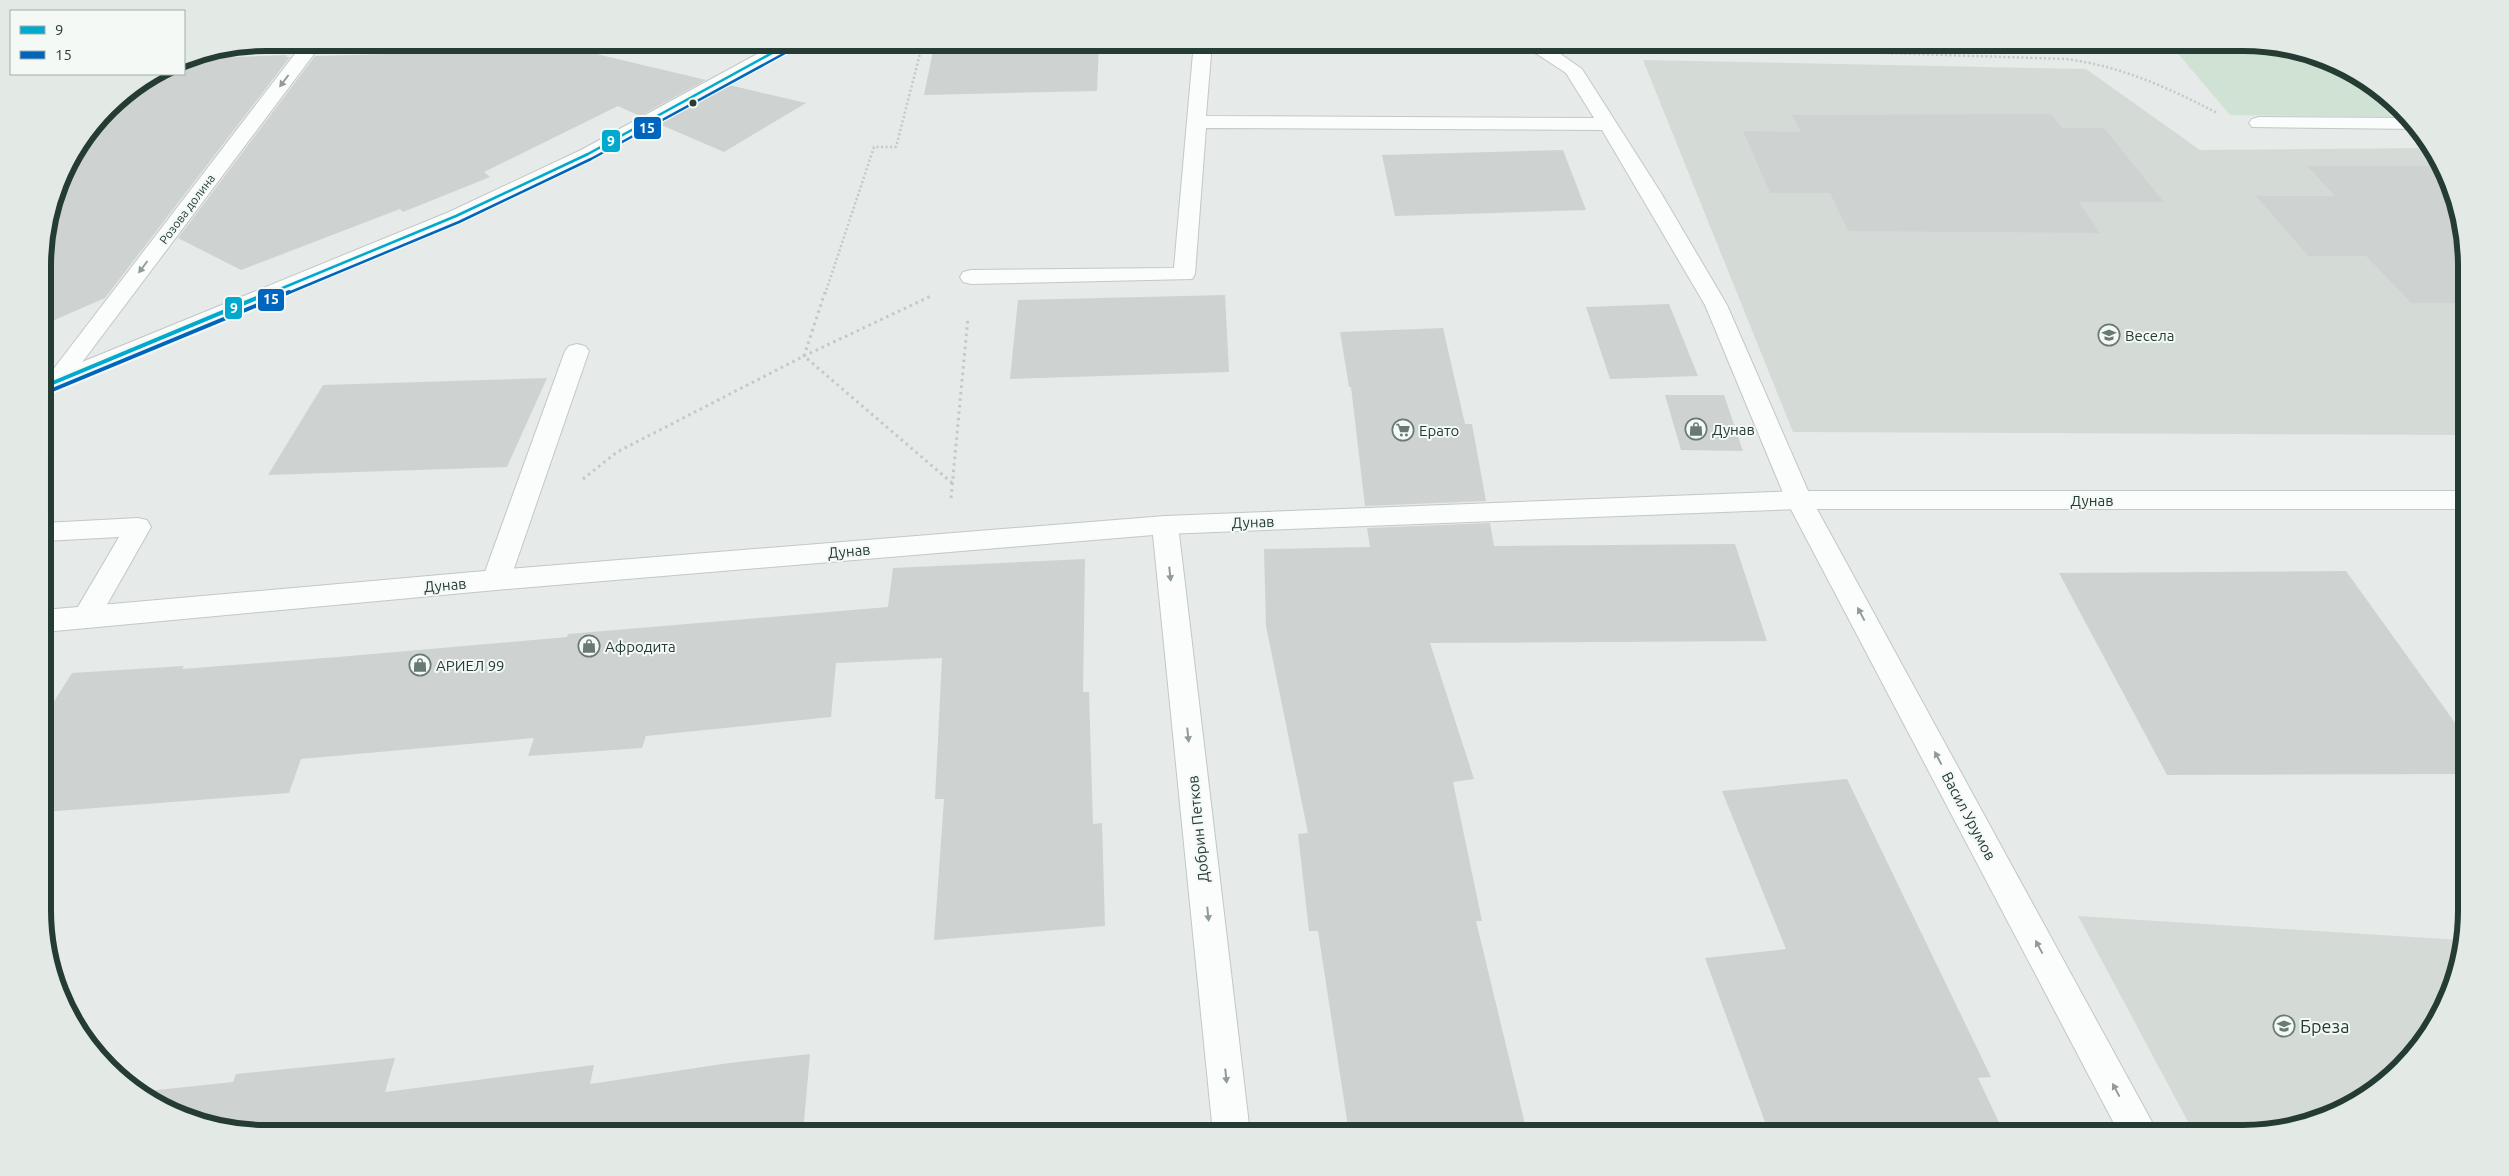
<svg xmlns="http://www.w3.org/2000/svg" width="2509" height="1176" font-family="Ubuntu,sans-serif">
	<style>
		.built { fill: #d4dbd7 }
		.green { fill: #d0e2d4 }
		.building { fill: #ced3d1 }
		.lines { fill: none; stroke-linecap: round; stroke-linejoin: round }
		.lane-casing { stroke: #c3c7c5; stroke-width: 2 }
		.street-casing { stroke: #c3c7c5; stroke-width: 2 }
		.secondary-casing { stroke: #c2c8c5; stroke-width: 2 }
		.path-far1 { stroke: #c2cac6; stroke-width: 2.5; stroke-dasharray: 2 2.5; stroke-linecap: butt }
		.path { stroke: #c2cac6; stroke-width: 3; stroke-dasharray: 2.5 4; stroke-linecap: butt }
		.lane { fill: #fbfcfc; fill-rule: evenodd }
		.street { fill: #fbfcfc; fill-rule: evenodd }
		.secondary { fill: #fbfcfc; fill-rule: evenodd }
		.bus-1-far1-casing { stroke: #f4f9f6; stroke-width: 5 }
		.bus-1-casing { stroke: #f4f9f6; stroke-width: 8 }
		.bus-2-far1-casing { stroke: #f4f9f6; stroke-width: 5 }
		.bus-2-casing { stroke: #f4f9f6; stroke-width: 8 }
		.bus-1-far1 { stroke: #00a9ce; stroke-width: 2.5 }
		.bus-1 { stroke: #00a9ce; stroke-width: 4 }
		.bus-2-far1 { stroke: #0065bd; stroke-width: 2.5 }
		.bus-2 { stroke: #0065bd; stroke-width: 4 }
		.oneway { fill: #909c98 }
		.bus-dot { fill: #253c34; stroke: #f4f9f6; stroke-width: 2 }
		.labels { text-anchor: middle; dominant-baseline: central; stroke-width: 4; stroke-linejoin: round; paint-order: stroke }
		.far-street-label { font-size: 12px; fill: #253c34; stroke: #f4f9f6 }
		.poi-label { font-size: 15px; fill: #253c34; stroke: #f4f9f6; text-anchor: start }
		.street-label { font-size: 15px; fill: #253c34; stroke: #f4f9f6 }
		.near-poi-label { font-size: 18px; fill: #253c34; stroke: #f4f9f6; text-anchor: start }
		.rim { fill: none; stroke: #253c34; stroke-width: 6 }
		.line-badge { stroke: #f4f9f6; stroke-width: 2 }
		.badge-label { font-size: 14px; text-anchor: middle; font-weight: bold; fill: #fff }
	</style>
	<rect width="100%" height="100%" fill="#e6eae8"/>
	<g class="built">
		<path d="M1643,60L2086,69L2200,150L2431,148L2450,181L2465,237V435L1793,432Z"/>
		<path d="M2078,916L2461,940L2449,996L2411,1057L2367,1096L2315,1122L2257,1133H2194Z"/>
	</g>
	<g class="green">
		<path d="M2010,43L2013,47L1870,48L1867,43Z"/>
		<path d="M2169,43H2243L2329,60L2342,67L2392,117L2230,115Z"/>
	</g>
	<g class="building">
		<path d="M523,42H546L706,80L640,116L618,106L484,172L490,177L403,212L400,209L241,270L178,238L315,56L459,52L520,54Z"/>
		<path d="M1099,42L1097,91L924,95L934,46Z"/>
		<path d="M287,55L286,57H290L105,298L43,325V251L66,167L118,98L158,74H184V59Z"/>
		<path d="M729,85L806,103L724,152L659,124Z"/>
		<path d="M2051,114L2062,128H2104L2164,202H2079L2100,233L1848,231L1830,193H1770L1743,131L1801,132L1792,115Z"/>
		<path d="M1563,150L1586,210L1395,216L1382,155Z"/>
		<path d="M2307,166H2441L2450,181L2465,237V303H2411L2366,256H2308L2256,196H2335Z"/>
		<path d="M1225,295L1229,372L1010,379L1018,300Z"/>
		<path d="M1669,304L1698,376L1610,379L1586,307Z"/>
		<path d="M1443,328L1465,424H1472L1486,501L1365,506L1351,387H1349L1340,332Z"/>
		<path d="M547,378L507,467L268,475L323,385Z"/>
		<path d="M1665,395H1724L1743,451L1681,450Z"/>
		<path d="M1490,523L1494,546L1735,544L1767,641L1430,643L1474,779L1453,782L1482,921H1476L1525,1124L1447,1133H1349L1318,931H1309L1298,834L1308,833L1266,626L1264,549L1370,547L1367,528Z"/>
		<path d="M1085,559L1083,692H1089L1093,824L1102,823L1105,926L934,940L944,799H935L942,658L836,663L831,717L646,736L642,748L528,756L534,738L301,759L289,793L44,812V717L72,673L184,666L182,669L338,657L567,637L568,634L888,607L893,568Z"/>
		<path d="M2346,571L2466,738V774L2167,775L2059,573Z"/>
		<path d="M1847,779L1991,1077L1978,1078L2004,1133H1769L1705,958L1786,949L1722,791Z"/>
		<path d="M810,1054L803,1133L266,1134L180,1116L138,1092L233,1082L236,1074L395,1058L385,1092L594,1065L590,1084L729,1063Z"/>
	</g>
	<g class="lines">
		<g class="lane-casing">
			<g id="lane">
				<path d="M1194,42H1212L1206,116L1594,118L1566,73L1537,54L1515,46L1512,42H1539L1549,46L1582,69L1661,193L1727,305L1812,500L1808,506L1799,509L1790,506L1786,500L1705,305L1602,130L1206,128L1195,274L1192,279L971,284L963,282L960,277L963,272L971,270L1174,268Z"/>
				<path d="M2259,117L2409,118L2419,129L2252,127L2249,123L2252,119Z"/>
				<path d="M577,344L585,346L589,351L510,580L506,587L496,590L486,587L482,580L565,351L569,346Z"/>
				<path d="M138,518L147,520L151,527L96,624L86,628L76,624L72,617L119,537L44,541V523Z"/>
			</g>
		</g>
		<g class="street-casing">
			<g id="street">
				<path d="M304,42H323L68,381L60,384L52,381L48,376L52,371Z"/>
				<path d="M1799,491L1808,494L1812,500L2158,1133H2119L1786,500L1790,494Z"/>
				<path d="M1165,516L1174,518L1178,525L1250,1133H1213L1152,525L1156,518Z"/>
			</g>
		</g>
		<g class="secondary-casing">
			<g id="secondary">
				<path d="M779,42H802L595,158L463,220L43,395V378L449,212L581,150Z"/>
				<path d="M1799,491H2465V509H1799L1165,534L496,590L44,632V610L496,570L1165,516Z"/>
			</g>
		</g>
		<g class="path-far1">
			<path d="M1613,52L1627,47H1705L2066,59C2121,66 2169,88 2217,113"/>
			<path d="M825,294L874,147H896L923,42"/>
		</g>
		<g class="path">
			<path d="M825,292L804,356L952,483"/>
			<path d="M583,479L617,452L804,356L931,296"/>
			<path d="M951,498L968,317"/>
		</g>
		<use href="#lane" class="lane"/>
		<use href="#street" class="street"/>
		<use href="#secondary" class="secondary"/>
		<g class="bus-1-far1-casing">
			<path id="bus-1-far1" d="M268,294L456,216L588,154L792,42"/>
		</g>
		<g class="bus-1-casing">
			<path id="bus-1" d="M43,387L271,292"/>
		</g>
		<g class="bus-2-far1-casing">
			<path id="bus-2-far1" d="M286,294L459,222L591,159L796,47"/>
		</g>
		<g class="bus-2-casing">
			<path id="bus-2" d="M45,393L289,292"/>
		</g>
		<use href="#bus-1-far1" class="bus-1-far1"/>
		<use href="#bus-1" class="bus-1"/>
		<use href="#bus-2-far1" class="bus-2-far1"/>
		<use href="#bus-2" class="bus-2"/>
	</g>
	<defs><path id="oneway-solid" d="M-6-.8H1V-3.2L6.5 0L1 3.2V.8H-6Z" transform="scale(1.25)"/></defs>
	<g class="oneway">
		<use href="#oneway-solid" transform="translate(284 81) rotate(127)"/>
		<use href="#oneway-solid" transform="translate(143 267) rotate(127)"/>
		<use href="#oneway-solid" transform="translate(1170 574) rotate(84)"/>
		<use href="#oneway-solid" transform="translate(1861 614) rotate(-118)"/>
		<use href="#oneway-solid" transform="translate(1188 735) rotate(84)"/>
		<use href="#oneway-solid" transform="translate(1938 758) rotate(-118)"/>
		<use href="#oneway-solid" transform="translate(1208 914) rotate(84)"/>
		<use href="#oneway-solid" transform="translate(2039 947) rotate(-118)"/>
		<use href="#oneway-solid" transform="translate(1226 1076) rotate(84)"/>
		<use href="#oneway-solid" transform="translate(2116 1090) rotate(-118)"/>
	</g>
	<defs>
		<g id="school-ring" transform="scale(1.125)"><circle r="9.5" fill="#f4f9f6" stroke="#697973" stroke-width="1.5"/><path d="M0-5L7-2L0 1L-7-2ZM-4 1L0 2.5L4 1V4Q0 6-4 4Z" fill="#697973"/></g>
		<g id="shop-ring" transform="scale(1.125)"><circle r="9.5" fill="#f4f9f6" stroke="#697973" stroke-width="1.5"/><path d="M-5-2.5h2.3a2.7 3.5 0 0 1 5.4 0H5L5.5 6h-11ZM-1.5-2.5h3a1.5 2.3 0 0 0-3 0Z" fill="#697973"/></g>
		<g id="supermarket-ring" transform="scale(1.125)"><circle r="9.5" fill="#f4f9f6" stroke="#697973" stroke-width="1.5"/><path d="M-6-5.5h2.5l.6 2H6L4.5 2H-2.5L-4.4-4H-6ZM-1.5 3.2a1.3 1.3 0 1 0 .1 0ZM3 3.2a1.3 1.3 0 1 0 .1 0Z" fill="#697973"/></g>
	</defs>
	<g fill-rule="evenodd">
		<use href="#school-ring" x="2109" y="335"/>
		<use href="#shop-ring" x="1696" y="429"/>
		<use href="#supermarket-ring" x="1403" y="430"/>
		<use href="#shop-ring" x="589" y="646"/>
		<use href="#shop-ring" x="420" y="665"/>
		<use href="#school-ring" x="2284" y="1026"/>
	</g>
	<circle class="bus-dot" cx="693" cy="103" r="4.5"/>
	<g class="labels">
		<g class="far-street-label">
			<text transform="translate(187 209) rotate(-53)">Розова долина</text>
		</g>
		<g class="poi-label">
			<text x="2125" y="335">Весела</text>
			<text x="1712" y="429">Дунав</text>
			<text x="1419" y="430">Ерато</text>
			<text x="605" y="646">Афродита</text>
			<text x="436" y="665">АРИЕЛ 99</text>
		</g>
		<g class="street-label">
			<text x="2092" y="500">Дунав</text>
			<text transform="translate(1253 522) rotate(-2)">Дунав</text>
			<text transform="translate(849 551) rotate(-5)">Дунав</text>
			<text transform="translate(445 585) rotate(-5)">Дунав</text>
			<text transform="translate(1969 816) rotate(62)">Васил Урумов</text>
			<text transform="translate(1198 829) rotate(-96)">Добрин Петков</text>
		</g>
		<g class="near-poi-label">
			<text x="2300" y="1026">Бреза</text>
		</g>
	</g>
	<path d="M0 0H2509V1176H0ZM266 51H2243A215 215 0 0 1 2458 266V910A215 215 0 0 1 2243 1125H266A215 215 0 0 1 51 910V266A215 215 0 0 1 266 51Z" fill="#e3eae6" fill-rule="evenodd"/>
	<path class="rim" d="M266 51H2243A215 215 0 0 1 2458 266V910A215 215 0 0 1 2243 1125H266A215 215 0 0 1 51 910V266A215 215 0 0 1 266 51Z"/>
	<g class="line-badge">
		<rect x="633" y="116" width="29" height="24" rx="5" fill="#0065bd"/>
		<rect x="601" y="129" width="20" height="24" rx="5" fill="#00a9ce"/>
		<rect x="257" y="288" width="28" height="24" rx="5" fill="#0065bd"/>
		<rect x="224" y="296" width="19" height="24" rx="5" fill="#00a9ce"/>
	</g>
	<g class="badge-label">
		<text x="647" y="133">15</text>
		<text x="611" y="146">9</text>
		<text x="271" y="304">15</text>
		<text x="234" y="313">9</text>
	</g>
	<rect x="10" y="10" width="175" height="65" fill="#f4f9f6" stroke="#a1ada8"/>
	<rect x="20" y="26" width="25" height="8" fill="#00a9ce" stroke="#a1ada8"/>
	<text x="55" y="35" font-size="15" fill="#253c34">9</text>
	<rect x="20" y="51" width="25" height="8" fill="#0065bd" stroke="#a1ada8"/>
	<text x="55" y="60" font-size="15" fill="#253c34">15</text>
</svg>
